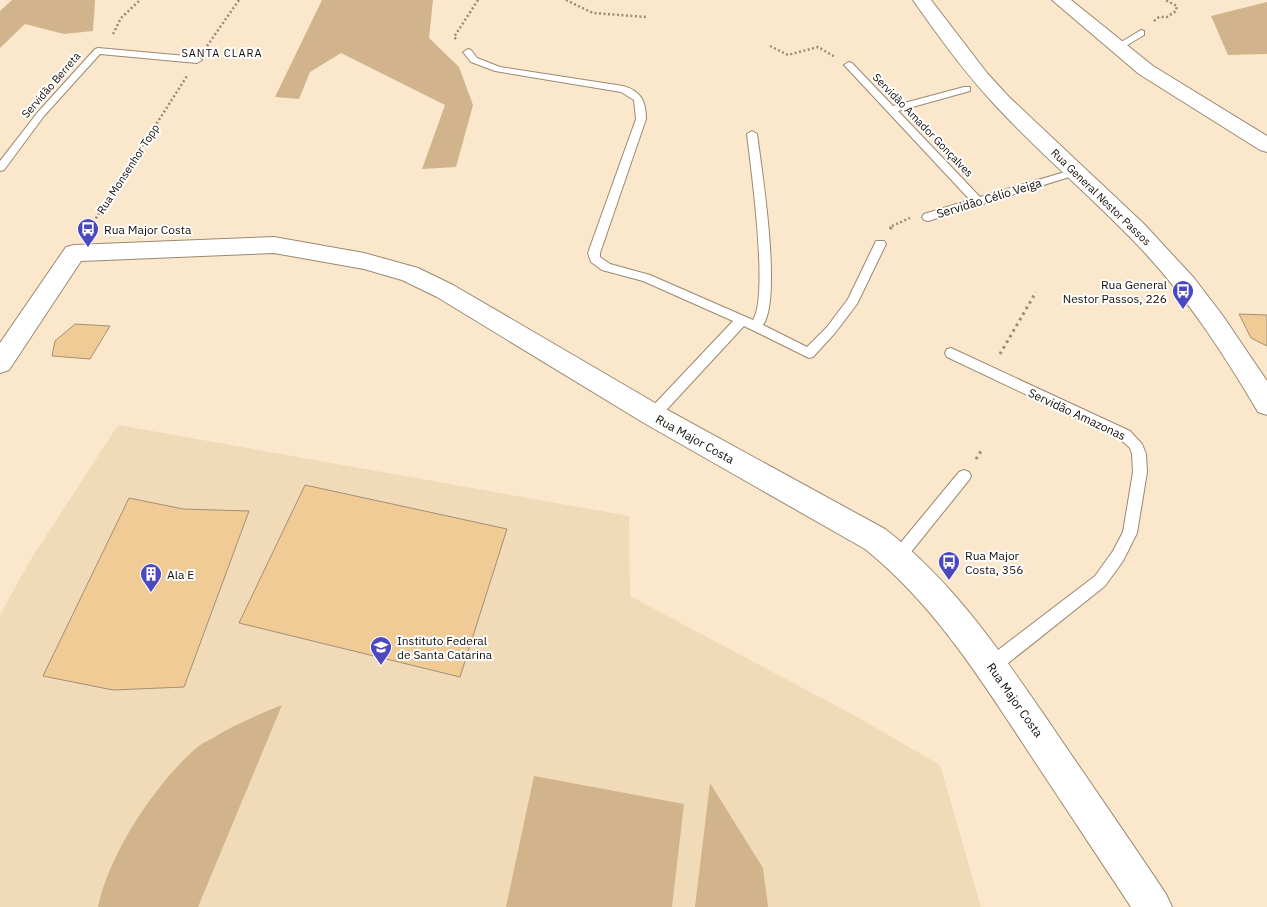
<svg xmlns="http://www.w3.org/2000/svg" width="1267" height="907" font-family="'IBM Plex Sans',sans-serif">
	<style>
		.built { fill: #f1dab8 }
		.green { fill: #d1b48c }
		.building { fill: #f0cb96; stroke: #a29077 }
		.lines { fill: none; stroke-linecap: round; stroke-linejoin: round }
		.lane-casing { stroke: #9a8970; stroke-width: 2 }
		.street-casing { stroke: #9a8970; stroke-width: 2 }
		.path-far1 { stroke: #998b78; stroke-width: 2.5; stroke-dasharray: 2 2.5; stroke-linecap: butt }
		.path { stroke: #998b78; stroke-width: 3; stroke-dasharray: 2.5 4; stroke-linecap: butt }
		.lane { fill: #fff; fill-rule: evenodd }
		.street { fill: #fff; fill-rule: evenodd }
		.labels { text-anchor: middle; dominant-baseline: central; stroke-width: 4; stroke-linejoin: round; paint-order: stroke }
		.far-neighbourhood-label { font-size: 11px; letter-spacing: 1px; fill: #130d05; stroke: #fff }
		.far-street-label { font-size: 11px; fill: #130d05; stroke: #fff }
		.street-label { font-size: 12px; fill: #130d05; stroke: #fff }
		.poi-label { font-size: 12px; fill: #130d05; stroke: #fff; text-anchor: start }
	</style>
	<rect width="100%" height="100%" fill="#fbe7cc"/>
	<path class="built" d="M118,425L629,516L630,596L857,717L940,765L981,907H0V615L28,564Z"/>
	<g class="green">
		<path d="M12,0H95L93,31L64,34L25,24L0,48V11Z"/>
		<path d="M322,0H433L429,38L459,67L473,105L456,167L422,169L445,105L341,53L310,72L299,99L275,97Z"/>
		<path d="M1267,2V54L1228,55L1211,16Z"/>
		<path d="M282,705L198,907H98C109,854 154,786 194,750C199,745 207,741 213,738C235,724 258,715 282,705Z"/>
		<path d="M534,776L684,804L672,907H506Z"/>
		<path d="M710,783L763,868L768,907H695Z"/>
	</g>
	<g class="building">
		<path d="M1239,314L1267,315V346L1251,338Z"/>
		<path d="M75,324L110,326L90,359L52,356L55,341Z"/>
		<path d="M305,485L507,529L460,677L239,623Z"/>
		<path d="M129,498L183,509L249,511L184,687L113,690L43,676Z"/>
	</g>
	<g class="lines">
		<g class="lane-casing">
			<g id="lane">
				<path d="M1141,30L1144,31V35L1121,49H1115L1113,47Z"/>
				<path d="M98,48L197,57L202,60L197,63L100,54L44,116L4,170L0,171V161L38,112L95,49Z"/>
				<path d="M468,49L471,50L477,58L500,67L623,86C641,91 646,101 646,119L600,253V257L610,264L650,275L753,320C769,296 751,168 747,134L752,131L757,134C762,171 782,298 763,325L807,347L827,327L848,299L876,241H884L886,244L857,304L835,333L813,357L809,358L744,326L658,419L653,421L648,419L646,415L648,411L733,321L643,281L602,270L591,262L588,253L636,119L634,100L621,92L495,71L471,62L463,52Z"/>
				<path d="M849,62L852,63L893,106L964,87H970V91L898,111L980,197L1075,169L1080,172L1079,174L928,221L924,220L922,217L924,214L970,200L846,67L844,65Z"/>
				<path d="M951,348L1130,431L1142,444L1146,454L1147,472L1137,533L1123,561L1105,586L997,672L991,674L985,672L983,666L985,660L1095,576L1113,551L1123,532L1133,472L1132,454L1130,448L1120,439L947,357L945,353L947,349Z"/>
				<path d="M964,470L969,472L971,476L969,480L903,562L898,564L893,562L891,557L893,552L959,472Z"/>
			</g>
		</g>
		<g class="street-casing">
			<g id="street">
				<path d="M913,0H931L987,73L1009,97L1144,224L1194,278L1223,316L1267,381V415L1258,412C1225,356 1190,302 1146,254C1098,202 1043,157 995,105C965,73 938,36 913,0Z"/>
				<path d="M1052,0H1071L1153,66L1267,136V152L1260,150L1139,74Z"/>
				<path d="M274,237L364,253L418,268L453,285L662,407L885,529C954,582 1003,655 1051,725C1089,781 1128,837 1166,894L1172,907H1131C1095,852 1058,797 1022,742C977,673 930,601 865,549L644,423L437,297L402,280L364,269L274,253L81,261L9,370L0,373V343L66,247L74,245Z"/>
			</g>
		</g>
		<g class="path-far1">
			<path d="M566,0L593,13L646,17"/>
			<path d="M1154,21L1159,17H1167L1176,11L1177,6L1167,1L1169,0"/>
			<path d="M113,34L121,18L140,0"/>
			<path d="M456,39L454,37L478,0"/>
			<path d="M207,46L239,0"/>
			<path d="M770,46L788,55L818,47L835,57"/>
			<path d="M91,226L187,76"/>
			<path d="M892,226L910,218"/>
		</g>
		<g class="path">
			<path d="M89,229L91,225"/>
			<path d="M890,229L893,225"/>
			<path d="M1000,354L1036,292"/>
			<path d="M976,459L981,451"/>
		</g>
		<use href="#lane" class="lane"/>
		<use href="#street" class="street"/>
	</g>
	<defs>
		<g id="bus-pin" transform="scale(1.125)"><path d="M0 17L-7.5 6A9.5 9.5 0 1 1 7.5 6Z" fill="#4c48bf" stroke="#fff"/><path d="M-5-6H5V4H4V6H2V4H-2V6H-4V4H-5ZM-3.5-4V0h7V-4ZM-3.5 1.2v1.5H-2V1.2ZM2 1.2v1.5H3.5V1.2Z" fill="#fff"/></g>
		<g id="building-pin" transform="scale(1.125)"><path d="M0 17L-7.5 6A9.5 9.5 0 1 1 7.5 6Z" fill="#4c48bf" stroke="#fff"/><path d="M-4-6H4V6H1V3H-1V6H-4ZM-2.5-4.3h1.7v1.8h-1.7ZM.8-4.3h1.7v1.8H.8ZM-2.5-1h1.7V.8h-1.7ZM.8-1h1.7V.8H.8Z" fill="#fff"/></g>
		<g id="university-pin" transform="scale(1.125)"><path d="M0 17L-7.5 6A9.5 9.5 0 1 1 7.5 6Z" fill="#4c48bf" stroke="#fff"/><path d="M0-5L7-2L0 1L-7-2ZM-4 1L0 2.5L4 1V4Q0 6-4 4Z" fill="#fff"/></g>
	</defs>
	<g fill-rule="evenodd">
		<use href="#bus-pin" x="88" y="229"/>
		<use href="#bus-pin" x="1183" y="291"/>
		<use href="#bus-pin" x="949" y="562"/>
		<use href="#building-pin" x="151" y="574"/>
		<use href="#university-pin" x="381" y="647"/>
	</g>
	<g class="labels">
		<g class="far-neighbourhood-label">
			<text x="222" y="53">SANTA CLARA</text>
		</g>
		<g class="far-street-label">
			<text transform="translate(51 85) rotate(-49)">Servidão Berreta</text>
			<text transform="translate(923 125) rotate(46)">Servidão Amador Gonçalves</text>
			<text transform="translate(128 169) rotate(-57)">Rua Monsenhor Topp</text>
			<text transform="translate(1101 197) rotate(44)">Rua General Nestor Passos</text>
		</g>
		<g class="street-label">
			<text transform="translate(989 198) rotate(-17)">Servidão Célio Veiga</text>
			<text transform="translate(1077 414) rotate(25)">Servidão Amazonas</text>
			<text transform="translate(695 439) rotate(29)">Rua Major Costa</text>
			<text transform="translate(1015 700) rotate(55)">Rua Major Costa</text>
		</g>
		<g class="poi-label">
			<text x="104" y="229">Rua Major Costa</text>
			<text x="1167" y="284" text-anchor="end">Rua General<tspan x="1167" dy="14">Nestor Passos, 226</tspan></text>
			<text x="965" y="555">Rua Major<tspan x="965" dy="14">Costa, 356</tspan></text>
			<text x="167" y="574">Ala E</text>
			<text x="397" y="640">Instituto Federal<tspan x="397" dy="14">de Santa Catarina</tspan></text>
		</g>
	</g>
</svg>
